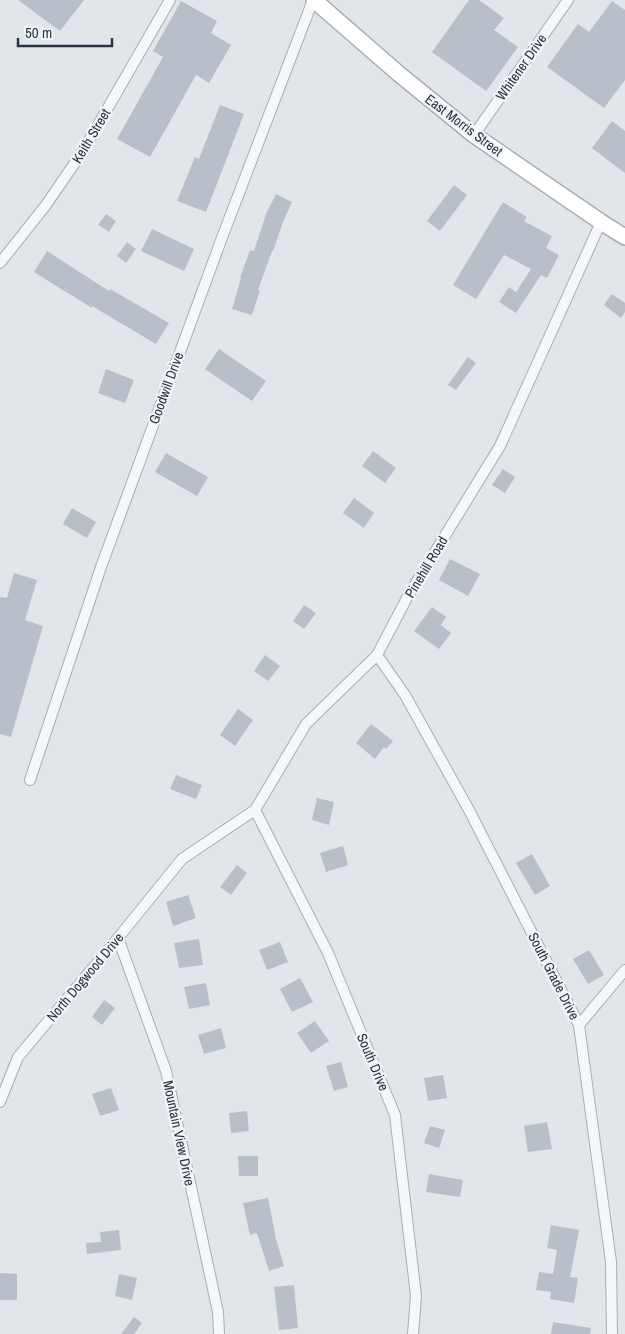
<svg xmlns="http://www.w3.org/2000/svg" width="625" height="1334" font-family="'Archivo Narrow',sans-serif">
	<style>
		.building { fill: #b9bfc9 }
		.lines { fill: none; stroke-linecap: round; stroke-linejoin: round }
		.street-casing { stroke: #a7adb6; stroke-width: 12 }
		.secondary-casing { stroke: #a7adb6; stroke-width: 18 }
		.street { stroke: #f5f7f9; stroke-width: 10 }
		.secondary { stroke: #fff; stroke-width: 15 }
		.labels { text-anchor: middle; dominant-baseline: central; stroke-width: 4.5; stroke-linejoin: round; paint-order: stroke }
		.street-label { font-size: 14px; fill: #293444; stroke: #f2f5f8 }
	</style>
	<rect width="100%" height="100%" fill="#e2e6eb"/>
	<g class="building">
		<path d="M18,0H84L60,31Z"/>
		<path d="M469,0H479L504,18L494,30L518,47L486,91L432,52Z"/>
		<path d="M181,1L217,21L211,33L231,45L209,83L196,75L150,157L117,139L163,57L153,51Z"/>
		<path d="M612,1L625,10V80L604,108L547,67L578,24L589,32Z"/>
		<path d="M220,105L244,114L206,212L177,201L195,157L199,159Z"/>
		<path d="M612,121L625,131V173L592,148Z"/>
		<path d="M454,185L467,195L440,231L427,221Z"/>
		<path d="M276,194L292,202L283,222L273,251H272L258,290H260L252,315L232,309L241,278H240L250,250L254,251L266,214Z"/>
		<path d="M503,202L527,217L524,221L552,236L546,248L559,255L547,278L541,275L516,313L499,302L509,287L516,292L531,269L504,255L476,299L453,285Z"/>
		<path d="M106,214L116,221L109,232L98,225Z"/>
		<path d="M152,229L194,249L184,271L141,251Z"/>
		<path d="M127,242L136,249L126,263L117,256Z"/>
		<path d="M47,251L109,291L110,289L169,323L156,344L92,306V308L34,272Z"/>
		<path d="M612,294L625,303V312L621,318L604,305Z"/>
		<path d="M219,349L266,381L252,401L205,369Z"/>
		<path d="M468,357L476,363L456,390L448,385Z"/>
		<path d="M106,369L134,380L125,403L98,393Z"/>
		<path d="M373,451L396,468L385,483L362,466Z"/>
		<path d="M166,453L208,477L197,496L155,472Z"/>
		<path d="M503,469L515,477L505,493L492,485Z"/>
		<path d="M354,498L374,513L364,528L343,513Z"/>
		<path d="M72,508L96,522L87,538L63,524Z"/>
		<path d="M450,559L480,574L468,596L439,580Z"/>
		<path d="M14,573L37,580L25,620L43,626L11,737L0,734V597L7,598Z"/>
		<path d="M304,605L316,613L304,629L293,621Z"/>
		<path d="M432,607L446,617L441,625L451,633L439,649L414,631Z"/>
		<path d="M265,655L280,666L268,681L254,671Z"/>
		<path d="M238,709L253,720L235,746L220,735Z"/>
		<path d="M371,724L393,741L386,749L384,747L375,759L356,743Z"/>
		<path d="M176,775L202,785L196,799L170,789Z"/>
		<path d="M317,798L334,802L329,825L312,820Z"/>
		<path d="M343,846L348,865L326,872L320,853Z"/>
		<path d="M532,854L550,886L535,895L516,863Z"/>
		<path d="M237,865L247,873L231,895L220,887Z"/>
		<path d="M188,895L196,918L173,926L166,902Z"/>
		<path d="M199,939L203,965L179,968L174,943Z"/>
		<path d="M280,942L288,962L267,970L259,950Z"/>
		<path d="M589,950L604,975L588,984L573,959Z"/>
		<path d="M300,978L313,1002L292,1012L280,989Z"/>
		<path d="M206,983L210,1005L189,1009L184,987Z"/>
		<path d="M104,1000L115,1008L102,1025L92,1017Z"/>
		<path d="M315,1021L329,1041L311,1053L297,1033Z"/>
		<path d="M221,1028L226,1048L204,1054L198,1035Z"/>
		<path d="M341,1062L348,1087L334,1091L326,1066Z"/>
		<path d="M443,1075L447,1098L428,1101L424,1078Z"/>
		<path d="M111,1088L119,1110L100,1116L92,1094Z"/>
		<path d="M247,1111L249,1131L231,1133L229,1113Z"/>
		<path d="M547,1122L552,1149L528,1152L524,1126Z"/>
		<path d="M430,1126L445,1130L439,1148L424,1143Z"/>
		<path d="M238,1156H258V1176H239Z"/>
		<path d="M429,1174L463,1180L460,1197L426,1192Z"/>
		<path d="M268,1198L276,1239L284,1266L269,1271L257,1233L250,1235L243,1203Z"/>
		<path d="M551,1225L579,1230L570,1277L578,1278L574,1303L550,1299L551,1292L536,1290L539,1272L553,1274L557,1250L547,1248Z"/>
		<path d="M119,1230L121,1250L87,1254L86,1243L101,1242L100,1232Z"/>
		<path d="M0,1273L17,1274V1300H0Z"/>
		<path d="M119,1274L137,1278L132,1300L115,1296Z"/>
		<path d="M294,1285L298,1328L279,1330L274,1287Z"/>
		<path d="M134,1317L142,1323L134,1334H121Z"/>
		<path d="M553,1322L591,1328L590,1334H551Z"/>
	</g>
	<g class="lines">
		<g class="street-casing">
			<g id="street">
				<path d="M474,135L568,0"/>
				<path d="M0,263L46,205L83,151L170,0"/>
				<path d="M377,655L405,695L469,810L579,1025L611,1262L612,1334"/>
				<path d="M30,780L101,567L223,235L313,0"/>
				<path d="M255,810L328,953L395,1115L416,1296L413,1334"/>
				<path d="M118,938L166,1071L218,1312L219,1334"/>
				<path d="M579,1025L625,970"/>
				<path d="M0,1102L18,1057L118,938L182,859L255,810L306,724L377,655L408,596L500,446L601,222"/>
			</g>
		</g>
		<g class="secondary-casing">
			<path id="secondary" d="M314,0L399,74L474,135L601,222L625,237"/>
		</g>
		<use href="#street" class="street"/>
		<use href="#secondary" class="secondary"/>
	</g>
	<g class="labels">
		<g class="street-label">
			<text transform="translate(521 67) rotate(-55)">Whitener Drive</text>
			<text transform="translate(464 125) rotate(37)">East Morris Street</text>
			<text transform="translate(91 136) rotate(-59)">Keith Street</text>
			<text transform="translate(166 388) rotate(-70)">Goodwill Drive</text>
			<text transform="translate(426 567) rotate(-59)">Pinehill Road</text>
			<text transform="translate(554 976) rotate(63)">South Grade Drive</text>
			<text transform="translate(85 977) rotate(-50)">North Dogwood Drive</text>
			<text transform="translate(373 1062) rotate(67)">South Drive</text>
			<text transform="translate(179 1133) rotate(78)">Mountain View Drive</text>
		</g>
	</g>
	<path d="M18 38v8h94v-8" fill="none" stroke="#293444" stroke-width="2.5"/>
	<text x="25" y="38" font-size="15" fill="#293444" stroke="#f2f5f8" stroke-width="4" paint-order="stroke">50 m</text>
</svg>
